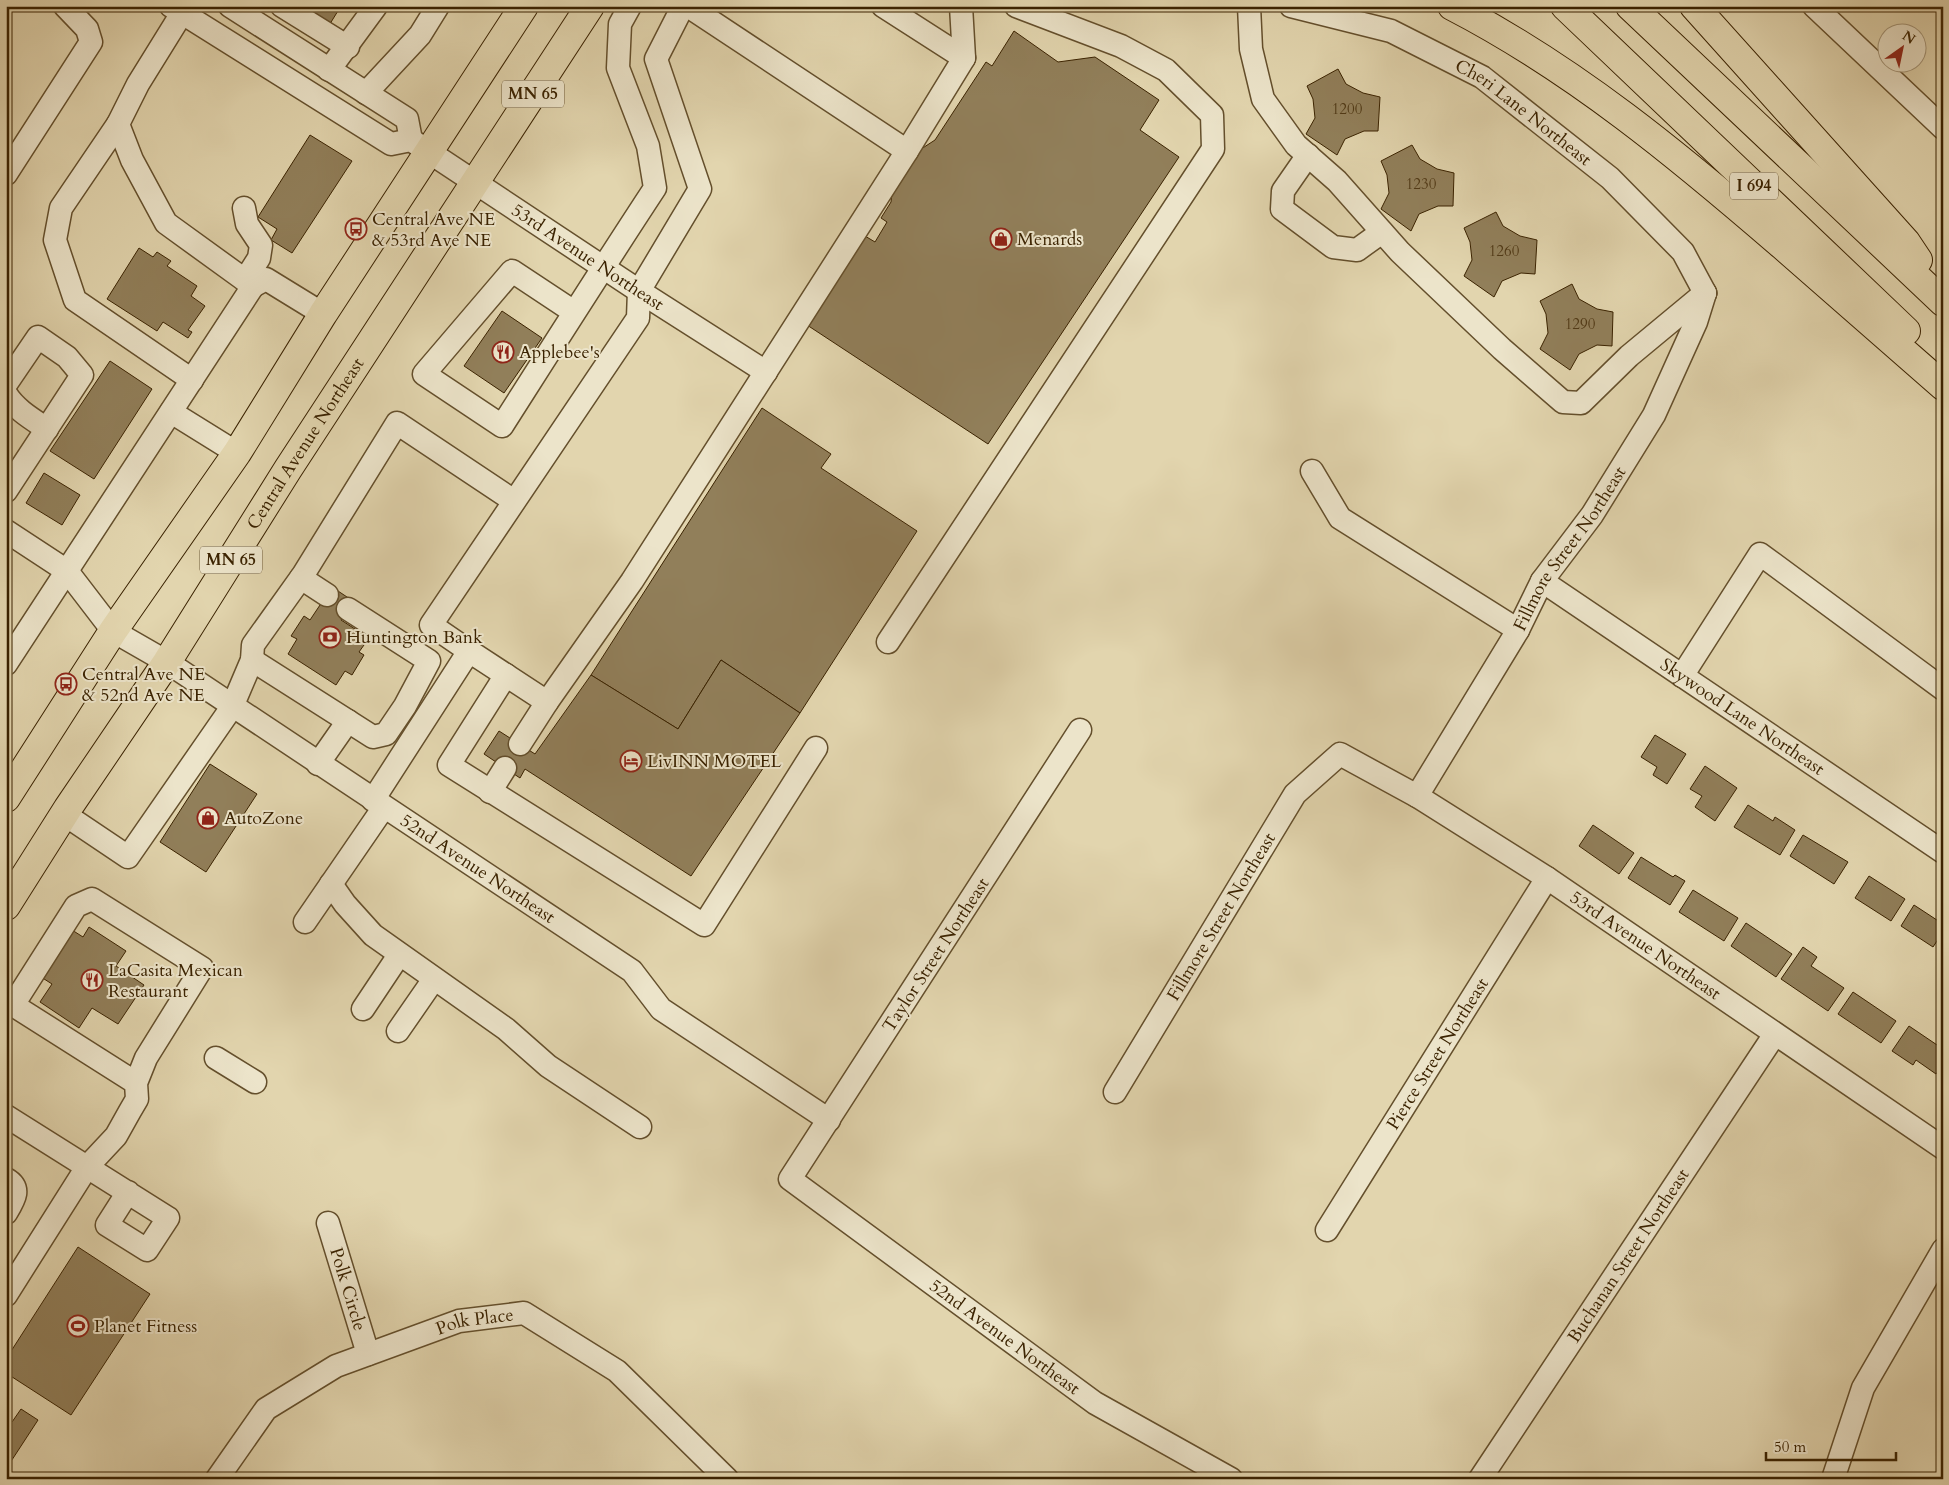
<svg xmlns="http://www.w3.org/2000/svg" width="1949" height="1485" font-family="Cardo,serif">
	<style>
		.building { fill: #917f5a; stroke: #3a2200 }
		.lines { fill: none; stroke-linecap: round; stroke-linejoin: round }
		.minor-casing { stroke: #644f2c; stroke-width: 25 }
		.major-casing { stroke: #3a2200; stroke-width: 30 }
		.highway-casing { stroke: #3a2200; stroke-width: 30 }
		.minor { stroke: #ece4ca; stroke-width: 22 }
		.major { stroke: #e2d5ae; stroke-width: 28 }
		.highway { stroke: #e2d5ae; stroke-width: 28 }
		.labels { text-anchor: middle; dominant-baseline: central; stroke-width: 4; stroke-linejoin: round; paint-order: stroke }
		.number-label { font-size: 15px; fill: #503916 }
		.shield { fill: #ece4ca; stroke: #6f5c3d; stroke-width: 1 }
		.shield-label { font-size: 16px; font-weight: bold; fill: #3a2200 }
		.street-label { font-size: 18px; fill: #3a2200; stroke: #ece4ca }
		.poi-label { font-size: 18px; fill: #3a2200; stroke: #ece4ca; text-anchor: start }
	</style>
	<rect width="100%" height="100%" fill="#e2d5ae"/>
	<filter id="stains"><feTurbulence type="fractalNoise" baseFrequency=".004" numOctaves="4"/><feColorMatrix values="0 0 0 0 .2 0 0 0 0 .09 0 0 0 0 .02 0 0 0 .5 -.17"/></filter>
	<radialGradient id="worn" r=".72"><stop offset=".6" stop-color="#630" stop-opacity="0"/><stop offset="1" stop-color="#630" stop-opacity=".3"/></radialGradient>
	<g class="building">
		<path d="M298,6H341L328,27Z"/>
		<path d="M1014,31L1058,62L1095,57L1159,100L1140,130L1179,157L988,444L807,325L865,236L875,242L887,222L881,218L891,202L893,183L915,153L935,140L986,62L992,66Z"/>
		<path d="M1338,69L1346,84L1363,93L1380,97L1378,131H1364L1345,139L1337,155L1306,134L1315,118L1313,99L1307,86Z"/>
		<path d="M310,135L352,161L292,253L271,240L277,229L258,217Z"/>
		<path d="M1412,145L1420,159L1437,169L1454,173L1453,206H1438L1419,214L1411,231L1381,209L1389,193L1387,175L1381,161Z"/>
		<path d="M1496,212L1503,226L1520,236L1537,240L1535,274L1521,273L1502,281L1494,297L1464,276L1472,260L1470,242L1464,228Z"/>
		<path d="M139,248L153,257L157,252L171,261L167,266L197,286L191,296L205,306L188,330L192,332L188,338L163,322L157,331L107,299Z"/>
		<path d="M1572,284L1579,299L1597,309L1613,312L1612,346L1597,345L1579,354L1570,370L1540,349L1548,333L1546,314L1540,301Z"/>
		<path d="M502,311L542,338L504,393L464,366Z"/>
		<path d="M110,361L152,389L94,479L50,451Z"/>
		<path d="M762,408L831,454L821,468L917,531L800,713L721,660L678,729L591,675Z"/>
		<path d="M44,473L80,495L62,525L26,503Z"/>
		<path d="M332,587L353,601L341,620L369,638L359,652L364,655L352,675L345,671L336,685L288,654L297,639L291,636L304,616L310,620Z"/>
		<path d="M721,660L800,713L691,876L525,769L520,778L484,754L499,731L535,754L591,675L678,729Z"/>
		<path d="M1655,735L1686,754L1667,784L1653,775L1657,767L1641,757Z"/>
		<path d="M210,764L257,794L206,872L160,842Z"/>
		<path d="M1705,766L1737,788L1715,821L1695,807L1702,796L1690,789Z"/>
		<path d="M1748,805L1773,821L1775,817L1795,830L1780,855L1734,827Z"/>
		<path d="M1593,825L1634,853L1619,874L1579,846Z"/>
		<path d="M1803,835L1848,862L1834,884L1790,856Z"/>
		<path d="M1641,857L1673,877L1675,875L1685,881L1670,905L1628,878Z"/>
		<path d="M1869,876L1905,899L1891,921L1855,898Z"/>
		<path d="M1693,890L1738,918L1724,941L1679,912Z"/>
		<path d="M1914,905L1943,924V932L1933,947L1901,926Z"/>
		<path d="M1746,923L1792,954L1776,977L1731,946Z"/>
		<path d="M89,927L126,951L116,966L144,985L118,1024L92,1008L79,1028L40,1002L52,984L41,977L72,930L83,937Z"/>
		<path d="M1803,947L1817,957L1811,966L1844,988L1828,1011L1781,979Z"/>
		<path d="M1853,992L1896,1021L1881,1043L1838,1014Z"/>
		<path d="M1909,1026L1943,1049V1065L1936,1074L1916,1060L1913,1065L1892,1051Z"/>
		<path d="M78,1247L150,1294L71,1415L6,1373V1359Z"/>
		<path d="M21,1409L38,1420L6,1469V1418L12,1422Z"/>
	</g>
	<g class="lines">
		<g class="minor-casing">
			<g id="minor">
				<path id="s1" d="M171,6L391,144L411,140L639,291L766,372"/>
				<path d="M230,6L407,119L411,140"/>
				<path d="M282,6L348,47"/>
				<path d="M688,6L907,151L964,58L961,6"/>
				<path d="M883,6L964,58"/>
				<path d="M1249,6L1251,49L1263,99L1296,145L1337,181L1400,252L1502,349L1563,402L1581,403L1629,356L1705,293"/>
				<path id="s2" d="M1291,6L1391,31L1482,77L1610,178L1683,252L1705,293"/>
				<path d="M1814,6L1943,128"/>
				<path d="M329,70L376,6"/>
				<path d="M366,93L420,35L438,6"/>
				<path d="M118,124L61,208L55,240L75,300L192,380"/>
				<path d="M1308,155L1283,191L1282,209L1333,247L1357,250L1382,232"/>
				<path d="M6,174L91,42L87,29L65,6"/>
				<path d="M244,208L247,224L261,245L259,258L245,280"/>
				<path d="M253,286L266,279L323,314"/>
				<path d="M574,312L512,271L424,374L502,426C553,346 603,267 655,188L648,146L618,68L620,24L630,6"/>
				<path d="M6,384L38,337L67,357L82,375L6,491"/>
				<path d="M6,394C15,409 32,419 47,429"/>
				<path d="M171,412L237,453"/>
				<path d="M1312,471L1340,518L1518,630"/>
				<path id="s3" d="M6,531L67,571L113,631L167,662L632,971L661,1009L829,1120"/>
				<path d="M301,578L327,595"/>
				<path id="s4" d="M1542,581L1943,852"/>
				<path d="M888,642L1213,149L1212,115L1166,70L1121,46L1016,6"/>
				<path d="M469,651L431,625L638,318L639,291L700,189L656,59L683,6"/>
				<path d="M252,660L373,737L386,734L405,706L429,661L348,609"/>
				<path d="M6,664L253,286L166,223L132,160L118,124L138,84L182,13"/>
				<path d="M506,675L449,765L704,925L816,748"/>
				<path d="M1682,676L1760,554L1943,689"/>
				<path id="s5" d="M1080,730L790,1179L1095,1403L1231,1479"/>
				<path d="M520,744L547,702L632,581L907,151"/>
				<path d="M318,764L348,721"/>
				<path d="M490,792L505,768"/>
				<path id="s6" d="M1417,796L1518,630L1542,581L1592,515L1654,415L1696,322L1705,293"/>
				<path d="M373,800L469,651L547,702"/>
				<path d="M64,814L128,857L232,707L252,660L253,645L303,575L397,423L514,501"/>
				<path d="M331,884L345,904L373,935L506,1029L548,1066L640,1127"/>
				<path d="M305,922L384,807"/>
				<path d="M363,1009L399,955"/>
				<path d="M398,1031L434,979"/>
				<path d="M216,1058L255,1082"/>
				<path id="s7" d="M1115,1092L1295,794L1340,754L1417,796L1547,878L1943,1148"/>
				<path d="M6,1116L87,1167L6,1295"/>
				<path d="M6,1179C22,1188 14,1200 6,1213"/>
				<path d="M128,1192L107,1225L147,1250L168,1218L87,1167L116,1136L130,1111L137,1099L136,1083L146,1058L202,968L92,899L76,906L13,1005L136,1083"/>
				<path id="s8" d="M328,1223L368,1354"/>
				<path id="s9" d="M1327,1230L1547,878"/>
				<path id="s10" d="M217,1479L266,1409L336,1366L459,1321L524,1313L617,1371L727,1479"/>
				<path id="s11" d="M1480,1479L1775,1034"/>
				<path d="M1833,1479L1863,1388L1943,1250"/>
			</g>
		</g>
		<g class="major-casing">
			<g id="major">
				<path d="M6,798L113,631L237,453L323,314L524,6"/>
				<path id="s12" d="M6,906L68,808L167,662L288,469L590,6"/>
			</g>
		</g>
		<g class="highway-casing">
			<g id="highway">
				<path d="M1452,6C1574,69 1680,157 1783,246C1836,293 1890,339 1943,386"/>
				<path d="M1565,6L1906,331"/>
				<path d="M1630,6L1943,302"/>
				<path d="M1694,6L1906,242L1918,260"/>
			</g>
		</g>
		<use href="#minor" class="minor"/>
		<use href="#major" class="major"/>
		<use href="#highway" class="highway"/>
	</g>
	<defs>
		<g id="bus-ring" transform="scale(1.125)"><circle r="9.5" fill="#ece4ca" stroke="#8f2418" stroke-width="1.5"/><path d="M-5-6H5V4H4V6H2V4H-2V6H-4V4H-5ZM-3.5-4V0h7V-4ZM-3.5 1.2v1.5H-2V1.2ZM2 1.2v1.5H3.5V1.2Z" fill="#8f2418"/></g>
		<g id="shop-ring" transform="scale(1.125)"><circle r="9.5" fill="#ece4ca" stroke="#8f2418" stroke-width="1.5"/><path d="M-5-2.5h2.3a2.7 3.5 0 0 1 5.4 0H5L5.5 6h-11ZM-1.5-2.5h3a1.5 2.3 0 0 0-3 0Z" fill="#8f2418"/></g>
		<g id="restaurant-ring" transform="scale(1.125)"><circle r="9.5" fill="#ece4ca" stroke="#8f2418" stroke-width="1.5"/><path d="M-5-6h1v4h1v-4h1v4h1v-4h1v5L-1.5 .5V6h-2V.5L-5-1ZM5-6V6H3V1.5H1.5Q1.5-4 5-6Z" fill="#8f2418"/></g>
		<g id="bank-ring" transform="scale(1.125)"><circle r="9.5" fill="#ece4ca" stroke="#8f2418" stroke-width="1.5"/><path d="M-6-4H6V4H-6ZM0-2.3a2.3 2.3 0 1 0 0 4.6a2.3 2.3 0 1 0 0-4.6Z" fill="#8f2418"/></g>
		<g id="hotel-ring" transform="scale(1.125)"><circle r="9.5" fill="#ece4ca" stroke="#8f2418" stroke-width="1.5"/><path d="M-6-4.5h1.5V1H6V5H4.5V3h-9V5H-6ZM-4 0a1.8 1.8 0 1 1 3.6 0ZM.5 0V-2.5h3Q6-2.5 6 0Z" fill="#8f2418"/></g>
		<g id="stadium-ring" transform="scale(1.125)"><circle r="9.5" fill="#ece4ca" stroke="#8f2418" stroke-width="1.5"/><path d="M0-5a6.5 5 0 1 0 0 10a6.5 5 0 1 0 0-10ZM-3.5-1.8h7v3.6h-7Z" fill="#8f2418"/></g>
	</defs>
	<g fill-rule="evenodd">
		<use href="#bus-ring" x="356" y="229"/>
		<use href="#shop-ring" x="1001" y="239"/>
		<use href="#restaurant-ring" x="503" y="352"/>
		<use href="#bank-ring" x="330" y="637"/>
		<use href="#bus-ring" x="66" y="684"/>
		<use href="#hotel-ring" x="631" y="761"/>
		<use href="#shop-ring" x="208" y="818"/>
		<use href="#restaurant-ring" x="92" y="980"/>
		<use href="#stadium-ring" x="78" y="1326"/>
	</g>
	<g class="labels">
		<g class="number-label">
			<text x="1347" y="109">1200</text>
			<text x="1421" y="184">1230</text>
			<text x="1504" y="251">1260</text>
			<text x="1580" y="324">1290</text>
		</g>
		<g class="shield">
			<rect x="502" y="80.5" width="62" height="27" rx="4"/>
			<rect x="1730" y="172.5" width="48" height="27" rx="4"/>
			<rect x="200" y="546.5" width="62" height="27" rx="4"/>
		</g>
		<g class="shield-label">
			<text x="533" y="94">MN 65</text>
			<text x="1754" y="186">I 694</text>
			<text x="231" y="560">MN 65</text>
		</g>
		<g class="street-label">
			<text stroke="none"><textPath href="#s2" startOffset="259">Cheri Lane Northeast</textPath></text>
			<text stroke="none"><textPath href="#s1" startOffset="492">53rd Avenue Northeast</textPath></text>
			<text stroke="none"><textPath href="#s12" startOffset="551">Central Avenue Northeast</textPath></text>
			<text stroke="none"><textPath href="#s6" startOffset="291">Fillmore Street Northeast</textPath></text>
			<text stroke="none"><textPath href="#s4" startOffset="242">Skywood Lane Northeast</textPath></text>
			<text stroke="none"><textPath href="#s3" startOffset="584">52nd Avenue Northeast</textPath></text>
			<text stroke="none"><textPath href="#s7" startOffset="205">Fillmore Street Northeast</textPath></text>
			<text stroke="none"><textPath href="#s7" startOffset="769">53rd Avenue Northeast</textPath></text>
			<text transform="translate(936 955) rotate(-57)">Taylor Street Northeast</text>
			<text stroke="none"><textPath href="#s9" startOffset="208">Pierce Street Northeast</textPath></text>
			<text stroke="none"><textPath href="#s11" startOffset="268">Buchanan Street Northeast</textPath></text>
			<text stroke="none"><textPath href="#s8" startOffset="69">Polk Circle</textPath></text>
			<text stroke="none"><textPath href="#s10" startOffset="314">Polk Place</textPath></text>
			<text stroke="none"><textPath href="#s5" startOffset="801">52nd Avenue Northeast</textPath></text>
		</g>
		<g class="poi-label">
			<text x="372" y="219">Central Ave NE<tspan x="372" dy="21">&amp; 53rd Ave NE</tspan></text>
			<text x="1017" y="239">Menards</text>
			<text x="519" y="352">Applebee's</text>
			<text x="346" y="637">Huntington Bank</text>
			<text x="82" y="674">Central Ave NE<tspan x="82" dy="21">&amp; 52nd Ave NE</tspan></text>
			<text x="647" y="761">LivINN MOTEL</text>
			<text x="224" y="818">AutoZone</text>
			<text x="108" y="970">LaCasita Mexican<tspan x="108" dy="21">Restaurant</tspan></text>
			<text x="94" y="1326">Planet Fitness</text>
		</g>
	</g>
	<rect width="1949" height="1485" fill="none" stroke="#e2d5ae" stroke-width="25"/>
	<rect x="8" y="8" width="1934" height="1470" fill="none" stroke="#3a2200" stroke-width="2.5"/>
	<rect x="12" y="12" width="1924" height="1460" fill="none" stroke="#3a2200"/>
	<g transform="translate(1902 48) rotate(33)"><circle r="24" fill="#ece4ca" stroke="#a59679"/>
	<path d="M0-4L9 19L0 12L-9 19Z" fill="#8f2418"/>
	<text y="-8" font-size="14" font-weight="bold" text-anchor="middle" fill="#3a2200">N</text>
	</g>
	<path d="M1766 1452v8h130v-8" fill="none" stroke="#3a2200" stroke-width="2.5"/>
	<text x="1774" y="1452" font-size="15" fill="#3a2200" stroke="#ece4ca" stroke-width="4" paint-order="stroke">50 m</text>
	<rect width="100%" height="100%" filter="url(#stains)"/>
	<rect width="100%" height="100%" fill="url(#worn)"/>
</svg>
